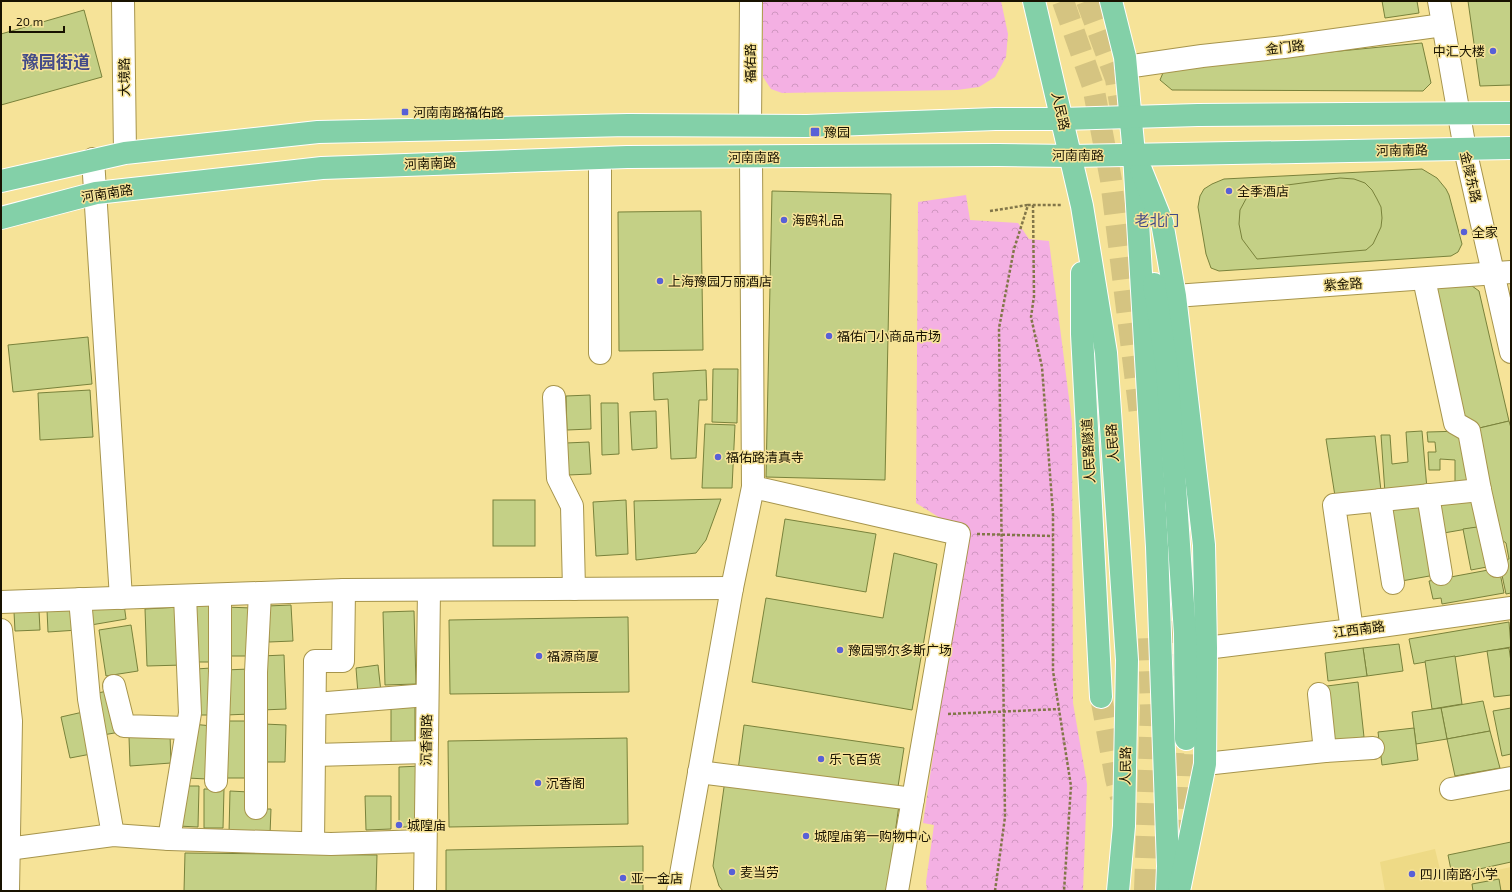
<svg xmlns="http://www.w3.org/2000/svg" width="1512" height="892" font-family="'Exo 2','Noto Sans SC',sans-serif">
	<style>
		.built { fill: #eeda86 }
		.park { fill: url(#park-crowns) }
		.building { fill: #c4d086; stroke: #79823b }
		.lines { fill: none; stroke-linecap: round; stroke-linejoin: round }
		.major-tunnel { stroke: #d5c481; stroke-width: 22; stroke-dasharray: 22 11; stroke-linecap: butt }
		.minor-casing { stroke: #a7954c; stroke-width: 24 }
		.major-casing { stroke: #fff; stroke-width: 24 }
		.path { stroke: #827649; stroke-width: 2.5; stroke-dasharray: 3 2; stroke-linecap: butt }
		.minor { stroke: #fff; stroke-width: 22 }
		.major { stroke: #83d0a8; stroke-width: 22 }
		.poi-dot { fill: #5860d7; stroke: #f6e398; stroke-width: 1.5 }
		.labels { text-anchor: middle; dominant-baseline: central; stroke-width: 3; stroke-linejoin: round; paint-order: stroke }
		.street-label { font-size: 13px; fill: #181200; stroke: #f6e398 }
		.poi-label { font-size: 13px; fill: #181200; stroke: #f6e398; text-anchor: start }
		.quarter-label { font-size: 15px; fill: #434b88; stroke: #f6e398 }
		.district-label { font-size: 17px; font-weight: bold; fill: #434b88; stroke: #f6e398 }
	</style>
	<defs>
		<pattern id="park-crowns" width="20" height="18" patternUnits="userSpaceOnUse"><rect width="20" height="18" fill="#f4b0e3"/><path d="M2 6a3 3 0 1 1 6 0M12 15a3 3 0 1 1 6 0" fill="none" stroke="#d096c1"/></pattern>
	</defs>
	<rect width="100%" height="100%" fill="#f6e398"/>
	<path class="built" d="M1435,849L1443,882L1511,867V891H1385L1380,862Z"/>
	<g class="park">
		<path d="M763,1H1001L1008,34L1006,57L995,77L979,87L957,90L782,93L771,89L763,77Z"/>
		<path d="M966,195L970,220L1018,223L1029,239L1049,241L1072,422L1073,703L1087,784L1083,891H927L926,882L934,825L923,823L966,534L916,503L918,202Z"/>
	</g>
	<g class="building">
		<path d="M1382,1H1417L1419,13L1385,18Z"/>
		<path d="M1468,1H1511V85L1480,86Z"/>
		<path d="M84,10L102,77L1,105V34Z"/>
		<path d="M1422,43L1431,83L1423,91L1172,90L1160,80L1165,68Z"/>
		<path d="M1422,169L1437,178L1446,189L1449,195L1462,244L1458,252L1451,256L1219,271L1211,268L1206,254L1198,207L1200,196L1204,189L1212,184L1224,179Z"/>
		<path d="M1340,178L1354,179L1365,183L1372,190L1377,199L1381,207L1382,218L1381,227L1373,244L1366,250L1257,259L1242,239L1239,224L1240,210L1247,197L1257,189Z"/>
		<path d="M772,191L891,194L885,480L766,477Z"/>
		<path d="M701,211L703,350L619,351L618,212Z"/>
		<path d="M1468,283L1479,291L1509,421L1471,430L1458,423L1430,286Z"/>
		<path d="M88,337L92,384L13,392L8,345Z"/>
		<path d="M713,369H738L737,423L712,422Z"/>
		<path d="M706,370L707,400H699L696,458L671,459L668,399L654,400L653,373Z"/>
		<path d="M90,390L93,437L40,440L38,393Z"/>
		<path d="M590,395L591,429L567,430L566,396Z"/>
		<path d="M601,403H618L619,454L602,455Z"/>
		<path d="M656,411L657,448L632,450L630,412Z"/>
		<path d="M1509,421L1511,428V593L1506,594L1499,561L1509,559L1506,543L1495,535L1471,430Z"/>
		<path d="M705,424L735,425L732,488H702Z"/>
		<path d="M1422,431L1427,489L1385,493L1381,435H1390L1392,464L1408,462L1406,432Z"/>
		<path d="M1464,431L1474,485L1455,486V460L1440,459V470H1429L1428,452H1436L1435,442H1428L1427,432Z"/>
		<path d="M1375,436L1381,491L1335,496L1326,439Z"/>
		<path d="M589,442L591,474L568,475L566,443Z"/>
		<path d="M1477,496L1484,526L1438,534L1434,504Z"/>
		<path d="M721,499L706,540L696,553L636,560L634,501Z"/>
		<rect x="493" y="500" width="42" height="46"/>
		<path d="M626,500L628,554L596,556L593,502Z"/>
		<path d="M1422,500L1435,575L1396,582L1383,506Z"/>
		<path d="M785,519L876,534L866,592L776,576Z"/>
		<path d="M1484,526L1492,566L1471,570L1463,529Z"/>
		<path d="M894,553L937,564L912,710L752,682L766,598L883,618Z"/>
		<path d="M1499,568L1504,593L1442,604L1441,598L1433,599L1429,581Z"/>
		<path d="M124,604L126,619L91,625L89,610Z"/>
		<path d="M213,605L215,662H192L191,606Z"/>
		<path d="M291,605L293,641L269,642L267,606Z"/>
		<path d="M180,607L183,665L147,666L145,609Z"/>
		<path d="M225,607L252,608L251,656H224Z"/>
		<path d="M77,608L78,630L48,632L47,610Z"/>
		<path d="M39,611L40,630L15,631L14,612Z"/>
		<path d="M414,611L416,684L385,685L383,612Z"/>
		<path d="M628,617L629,692L450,694L449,620Z"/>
		<path d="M1509,622L1511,647L1414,664L1409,639Z"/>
		<path d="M131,625L138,671L106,676L99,630Z"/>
		<path d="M1399,644L1403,671L1367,676L1363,648Z"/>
		<path d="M1363,648L1367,676L1328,681L1325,653Z"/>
		<path d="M1509,648L1511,662V695L1494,697L1487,651Z"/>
		<path d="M284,655L286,709L262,710L261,656Z"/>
		<path d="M1455,656L1462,704L1432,709L1425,661Z"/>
		<path d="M378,665L381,692L358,694L356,668Z"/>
		<path d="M211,668L213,715H197L196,669Z"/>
		<path d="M249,669L250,714L226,715L225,670Z"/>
		<path d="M1358,682L1364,737L1333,741L1327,686Z"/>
		<path d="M111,690L120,732L103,735L94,694Z"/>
		<path d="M1483,701L1490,731L1447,739L1441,708Z"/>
		<rect x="391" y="704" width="24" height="41"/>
		<path d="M1441,708L1447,739L1416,744L1412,712Z"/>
		<path d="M1511,708V754L1502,756L1493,711Z"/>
		<path d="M83,712L91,754L70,758L61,717Z"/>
		<path d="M227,721H249L248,778H226Z"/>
		<path d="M192,724L212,726L207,779L187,778Z"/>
		<path d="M264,724L286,725L285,762H263Z"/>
		<path d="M744,725L904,748L897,793L738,770Z"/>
		<path d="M1414,728L1418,760L1382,765L1378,732Z"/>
		<path d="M1490,731L1500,768L1455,776L1447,739Z"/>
		<path d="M170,735L171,763L130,766L129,737Z"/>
		<path d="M627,738L628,824L449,827L448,741Z"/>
		<path d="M421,766V827H399V767Z"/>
		<path d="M725,780L899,805L887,891H723L719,886L713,866Z"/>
		<path d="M186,786H199L198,827L178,826Z"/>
		<path d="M204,789H224L223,828H204Z"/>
		<path d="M230,791L249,792L248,809H271L270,834L229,833Z"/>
		<path d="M365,796H391V829L366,830Z"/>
		<path d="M1511,842V862L1452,875L1448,855Z"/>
		<path d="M643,846V891H446V850Z"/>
		<path d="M185,853L377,855L376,891H184Z"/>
		<path d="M1499,879L1501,891H1473L1472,884Z"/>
	</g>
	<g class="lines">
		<g class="major-tunnel">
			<path d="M1063,1L1093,86L1111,180L1140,414"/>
			<path d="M1087,1L1116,79L1121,109"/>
			<path d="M1168,555L1175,708L1173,758"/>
			<path d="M1101,697L1116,779L1121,797"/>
			<path d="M1181,842L1184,805L1186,739"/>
			<path d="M1145,891L1151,708L1149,632"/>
		</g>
		<g class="minor-casing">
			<g id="minor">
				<path d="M123,1L125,153"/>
				<path d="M1439,1L1465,149L1511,352"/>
				<path d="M1126,67L1202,56L1284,47L1443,25"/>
				<path d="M750,125L751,1"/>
				<path d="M600,158V353"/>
				<path d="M93,159L121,598"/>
				<path d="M1424,279L1455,423L1469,431L1480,490L1497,566"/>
				<path d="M1175,296L1511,272"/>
				<path d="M554,397L558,478L572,506L574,589"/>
				<path d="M753,487L959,534L897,891"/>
				<path d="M1428,495L1441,574"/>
				<path d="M1380,500L1393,583"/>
				<path d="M80,599L89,699L113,835"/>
				<path d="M1,602L344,590L732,588"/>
				<path d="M1,630L11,721L8,891"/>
				<path d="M1352,630L1334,505L1480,490"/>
				<path d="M1206,648L1352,630L1511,608"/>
				<path d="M114,686L124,726L187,728"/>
				<path d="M1319,694L1325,751"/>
				<path d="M315,704L427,695"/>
				<path d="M314,755L426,752"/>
				<path d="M1205,764L1325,751L1373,748"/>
				<path d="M699,772L913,799"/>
				<path d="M216,781L220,671V595"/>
				<path d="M1451,789L1511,778"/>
				<path d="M256,808V672L260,593"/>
				<path d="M169,839L190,713L185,596"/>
				<path d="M313,843L315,661H343L344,590"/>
				<path d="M1,849H8L113,835L169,839L331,844L425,841"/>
				<path d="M425,891L429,590"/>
				<path d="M678,891L732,588L753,487L751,157"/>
			</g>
		</g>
		<g class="major-casing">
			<g id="major">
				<path d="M1034,1L1082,206L1106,353L1127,660L1124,826L1118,891"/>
				<path d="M1111,1L1125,57L1134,154L1157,547L1168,866L1167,891"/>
				<path d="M1141,170L1162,222L1175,296L1204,545L1206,648L1205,764L1179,891"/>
				<path d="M1,181L125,153L318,132L628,125L807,126L995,119H1062L1198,115L1511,113"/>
				<path d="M1,218L96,193L322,168L627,157L998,155L1071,156L1511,148"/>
				<path d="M1082,273V334L1101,697"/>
				<path d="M1154,284L1167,368L1185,633L1186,739"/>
			</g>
		</g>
		<g class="path">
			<path d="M1033,205L1034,296L1031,317L1042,367L1053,514V671L1071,786L1064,891"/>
			<path d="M990,211L1028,205"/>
			<path d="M977,534L1053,536"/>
			<path d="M948,714L1060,709"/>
			<path d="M995,891L1005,817L999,328L1014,249L1028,205H1061"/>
		</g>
		<use href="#minor" class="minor"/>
		<use href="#major" class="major"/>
	</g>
	<g class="poi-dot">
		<circle cx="1493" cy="51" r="4"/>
		<rect x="401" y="108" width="8" height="8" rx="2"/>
		<rect x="810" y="127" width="10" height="10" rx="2"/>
		<circle cx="1229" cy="191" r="4"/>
		<circle cx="784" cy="220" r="4"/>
		<circle cx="1464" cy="232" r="4"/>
		<circle cx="660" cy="281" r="4"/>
		<circle cx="829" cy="336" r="4"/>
		<circle cx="718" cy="457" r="4"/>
		<circle cx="840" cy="650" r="4"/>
		<circle cx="539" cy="656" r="4"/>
		<circle cx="821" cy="759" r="4"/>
		<circle cx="538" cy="783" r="4"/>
		<circle cx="399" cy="825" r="4"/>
		<circle cx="806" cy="836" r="4"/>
		<circle cx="732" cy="872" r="4"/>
		<circle cx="1412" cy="874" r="4"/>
		<circle cx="623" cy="878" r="4"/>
	</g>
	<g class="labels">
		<g class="street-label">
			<text transform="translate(1285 47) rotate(-7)">金门路</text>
			<text transform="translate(750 63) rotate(-90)">福佑路</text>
			<text transform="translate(124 77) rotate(-91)">大境路</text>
			<text transform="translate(1061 111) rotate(77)">人民路</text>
			<text transform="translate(1402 150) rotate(-1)">河南南路</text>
			<text x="1078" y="155">河南南路</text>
			<text x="754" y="157">河南南路</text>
			<text transform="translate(430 163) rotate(-2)">河南南路</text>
			<text transform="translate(1471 177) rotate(77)">金陵东路</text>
			<text transform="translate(107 193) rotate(-9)">河南南路</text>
			<text transform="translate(1343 284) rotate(-4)">紫金路</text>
			<text transform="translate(1112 443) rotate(-94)">人民路</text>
			<text transform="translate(1088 451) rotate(-93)">人民路隧道</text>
			<text transform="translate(1359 629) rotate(-8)">江西南路</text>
			<text transform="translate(426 740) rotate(-89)">沉香阁路</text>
			<text transform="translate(1125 766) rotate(-89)">人民路</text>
		</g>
		<g class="poi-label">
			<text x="1485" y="51" text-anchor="end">中汇大楼</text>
			<text x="413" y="112">河南南路福佑路</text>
			<text x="824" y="132">豫园</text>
			<text x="1237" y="191">全季酒店</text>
			<text x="792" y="220">海鸥礼品</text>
			<text x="1472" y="232">全家</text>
			<text x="668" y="281">上海豫园万丽酒店</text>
			<text x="837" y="336">福佑门小商品市场</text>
			<text x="726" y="457">福佑路清真寺</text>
			<text x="848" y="650">豫园鄂尔多斯广场</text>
			<text x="547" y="656">福源商厦</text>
			<text x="829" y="759">乐飞百货</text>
			<text x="546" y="783">沉香阁</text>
			<text x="407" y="825">城隍庙</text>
			<text x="814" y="836">城隍庙第一购物中心</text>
			<text x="740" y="872">麦当劳</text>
			<text x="1420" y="874">四川南路小学</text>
			<text x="631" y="878">亚一金店</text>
		</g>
		<g class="quarter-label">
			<text x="1157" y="220">老北门</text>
		</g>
		<g class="district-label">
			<text x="56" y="61">豫园街道</text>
		</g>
	</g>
	<rect width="1512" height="892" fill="none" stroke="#181200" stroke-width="4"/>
	<path d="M10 26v6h54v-6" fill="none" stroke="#181200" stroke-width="2"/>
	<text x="16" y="26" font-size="12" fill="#181200" stroke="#f6e398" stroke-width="3" paint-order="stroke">20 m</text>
</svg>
